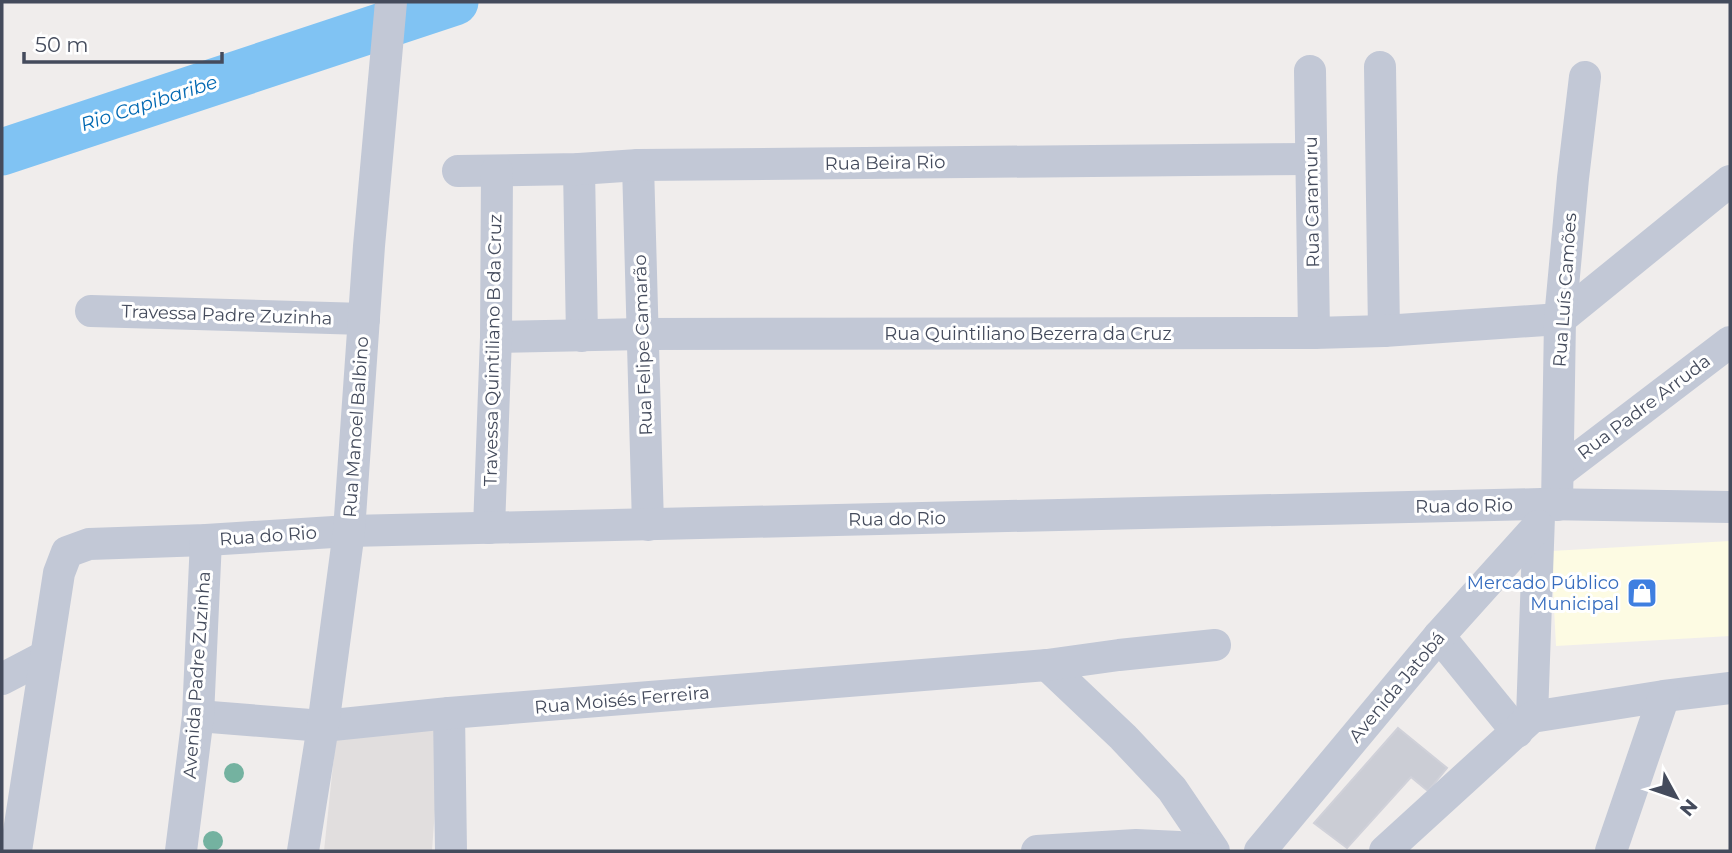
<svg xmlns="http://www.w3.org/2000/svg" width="1732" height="853" font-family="Montserrat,sans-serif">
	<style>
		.commercial { fill: #fdfbe3 }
		.education { fill: #e1dede }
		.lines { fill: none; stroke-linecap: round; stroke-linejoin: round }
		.river { stroke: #80c3f3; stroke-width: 47 }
		.building { fill: #cbcdd5; stroke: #d0d1d9; stroke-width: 2 }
		.minor { stroke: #c2c8d6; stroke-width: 32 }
		.tree { fill: #74b2a0 }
		.labels { text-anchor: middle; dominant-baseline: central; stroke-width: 6; stroke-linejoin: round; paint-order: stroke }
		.street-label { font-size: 18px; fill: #444b5c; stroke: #fff }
		.shop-label { font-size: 18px; fill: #366cbe; stroke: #fff; text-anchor: end }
		.water-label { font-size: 19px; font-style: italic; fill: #0168b2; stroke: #fff }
	</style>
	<rect width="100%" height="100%" fill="#f0edec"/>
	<path class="commercial" d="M1730,541V636L1556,646L1551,551Z"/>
	<path class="education" d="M441,725L432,851H324L336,736Z"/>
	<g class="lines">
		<path class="river" d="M2,152L455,2"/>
	</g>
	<path class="building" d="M1398,728L1447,768L1428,791L1411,777L1347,848L1314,823Z"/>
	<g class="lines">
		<g class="minor">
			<path d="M1380,67L1384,331"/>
			<path d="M1310,71L1314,333"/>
			<path d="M638,165L648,525"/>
			<path d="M579,169L582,336"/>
			<path d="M458,171L579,169L638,165L1311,159"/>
			<path d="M91,311L364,319"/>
			<path d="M496,337L644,334L1314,333L1384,331L1560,319L1730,181"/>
			<path d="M1558,473L1730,342"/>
			<path d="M1557,505L1560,319L1573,178L1585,77"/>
			<path d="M489,528L496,337L497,171"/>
			<path d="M1439,636L1517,732"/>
			<path d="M1047,665L1123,737L1172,789L1214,851"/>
			<path d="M2,679L46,656"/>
			<path d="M449,713L451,851"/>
			<path d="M198,716L323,726L449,713L1047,665L1119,655L1215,645"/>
			<path d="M1532,717L1539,516"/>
			<path d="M16,851L59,573L67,552L89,544L206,540L349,531L1541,504L1730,507"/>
			<path d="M181,851L198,716L206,540"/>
			<path d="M303,851L323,726L349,531L369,246L391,2"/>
			<path d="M1037,851L1136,845L1179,847L1206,851"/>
			<path d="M1260,851L1439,636L1538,526"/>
			<path d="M1385,851L1532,717L1664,696L1730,688"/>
			<path d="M1611,851L1664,696"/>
		</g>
	</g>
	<g class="tree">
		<circle cx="234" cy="773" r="10"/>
		<circle cx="213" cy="841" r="10"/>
	</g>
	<defs>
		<g id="shop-square" transform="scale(1.575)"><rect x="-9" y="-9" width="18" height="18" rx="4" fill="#3f7fe0" stroke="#fff"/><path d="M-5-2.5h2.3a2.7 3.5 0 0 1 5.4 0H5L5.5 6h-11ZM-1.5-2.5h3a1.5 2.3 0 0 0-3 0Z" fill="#fff"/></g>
	</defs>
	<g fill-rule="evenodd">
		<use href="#shop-square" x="1642" y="593"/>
	</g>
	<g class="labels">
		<g class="street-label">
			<text transform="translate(885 163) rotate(-1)">Rua Beira Rio</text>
			<text transform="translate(1312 202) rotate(-91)">Rua Caramuru</text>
			<text transform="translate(1565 290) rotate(-86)">Rua Luís Camões</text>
			<text transform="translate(227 315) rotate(2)">Travessa Padre Zuzinha</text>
			<text x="1028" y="334">Rua Quintiliano Bezerra da Cruz</text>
			<text transform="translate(643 345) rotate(-92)">Rua Felipe Camarão</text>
			<text transform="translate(493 350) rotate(-89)">Travessa Quintiliano B da Cruz</text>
			<text transform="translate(1644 407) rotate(-37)">Rua Padre Arruda</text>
			<text transform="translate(356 427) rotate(-86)">Rua Manoel Balbino</text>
			<text transform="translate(1464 506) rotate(-1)">Rua do Rio</text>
			<text transform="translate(897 519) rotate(-1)">Rua do Rio</text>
			<text transform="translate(268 536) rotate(-4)">Rua do Rio</text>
			<text transform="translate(197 675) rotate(-86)">Avenida Padre Zuzinha</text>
			<text transform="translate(1397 687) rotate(-50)">Avenida Jatobá</text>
			<text transform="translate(622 700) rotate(-5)">Rua Moisés Ferreira</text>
		</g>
		<g class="shop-label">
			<text x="1619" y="583">Mercado Público<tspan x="1619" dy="21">Municipal</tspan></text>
		</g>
		<g class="water-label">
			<text transform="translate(149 103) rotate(-18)">Rio Capibaribe</text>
		</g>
	</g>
	<rect width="1732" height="853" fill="none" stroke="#444b5c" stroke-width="7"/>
	<g transform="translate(1676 797) rotate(130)" stroke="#ffffff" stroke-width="5" paint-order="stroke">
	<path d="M0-5L12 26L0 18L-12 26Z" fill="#444b5c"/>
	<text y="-10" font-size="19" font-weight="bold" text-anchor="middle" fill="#444b5c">N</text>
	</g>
	<path d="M24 52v10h198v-10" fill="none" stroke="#444b5c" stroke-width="3.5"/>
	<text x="35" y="52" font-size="21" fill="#444b5c" stroke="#ffffff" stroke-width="5" paint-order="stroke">50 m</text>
</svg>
